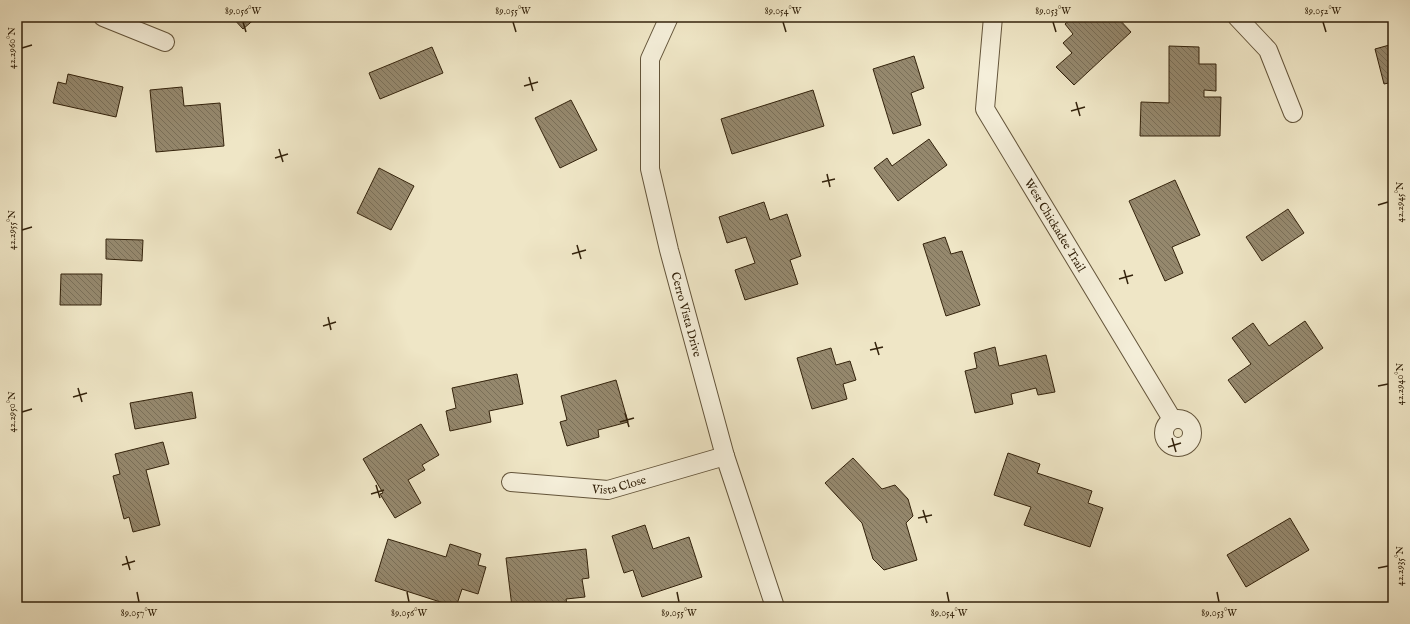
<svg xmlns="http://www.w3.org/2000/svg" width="1410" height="624" font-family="'IM FELL English',serif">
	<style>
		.building { fill: url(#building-back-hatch); stroke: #34230c }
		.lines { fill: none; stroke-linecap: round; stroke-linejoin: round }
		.street-casing { stroke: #63543a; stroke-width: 20 }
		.street { stroke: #f5efda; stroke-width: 18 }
		.ticks { fill: none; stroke: #34230c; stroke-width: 1.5 }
		.labels { text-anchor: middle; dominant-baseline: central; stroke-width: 3; stroke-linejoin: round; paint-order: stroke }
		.street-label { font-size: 12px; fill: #34230c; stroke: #f5efda }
		.neatline { fill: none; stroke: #34230c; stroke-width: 1.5 }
		.ticks-label { font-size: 10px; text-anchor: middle; fill: #34230c }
	</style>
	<defs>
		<pattern id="building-back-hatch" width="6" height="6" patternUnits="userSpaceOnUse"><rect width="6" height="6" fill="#95886d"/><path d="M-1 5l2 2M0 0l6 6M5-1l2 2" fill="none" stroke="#7a6f58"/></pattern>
	</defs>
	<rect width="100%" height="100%" fill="#efe6c6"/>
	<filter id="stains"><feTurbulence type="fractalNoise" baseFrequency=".005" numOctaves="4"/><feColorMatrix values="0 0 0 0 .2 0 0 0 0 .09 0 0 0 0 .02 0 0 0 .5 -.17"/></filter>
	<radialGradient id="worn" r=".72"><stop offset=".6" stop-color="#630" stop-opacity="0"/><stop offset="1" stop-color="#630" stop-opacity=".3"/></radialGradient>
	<g class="building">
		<path d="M232,17H257L243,29Z"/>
		<path d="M1073,17H1117L1131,32L1074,85L1056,67L1072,53L1063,43L1073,34L1065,24Z"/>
		<path d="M1393,44V82L1384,84L1375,49Z"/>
		<path d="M1169,46L1199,47V64H1216V91L1204,90V97H1221L1220,136H1140L1141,102L1169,103Z"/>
		<path d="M432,47L443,73L380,99L369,73Z"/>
		<path d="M914,56L924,88L911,93L921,125L893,134L873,69Z"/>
		<path d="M68,74L123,87L116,117L53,103L58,82L66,84Z"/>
		<path d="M182,87L184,106L220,103L224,146L156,152L150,90Z"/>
		<path d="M813,90L824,126L732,154L721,119Z"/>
		<path d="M571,100L597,150L560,168L535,118Z"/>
		<path d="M929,139L947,165L898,201L874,168L887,158L892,166Z"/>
		<path d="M379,168L414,186L391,230L357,213Z"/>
		<path d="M1175,180L1200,235L1172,247L1183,273L1165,281L1129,201Z"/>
		<path d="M764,202L770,220L787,214L801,256L790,260L798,284L745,300L735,270L755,263L746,237L727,243L719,217Z"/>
		<path d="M1288,209L1304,233L1262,261L1246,237Z"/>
		<path d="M945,237L951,254L962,251L980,305L946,316L923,244Z"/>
		<path d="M106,239L143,240L142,261L106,259Z"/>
		<path d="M61,274H102L101,305H60Z"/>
		<path d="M1305,321L1323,348L1245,403L1228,380L1251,364L1232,338L1253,323L1269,346Z"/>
		<path d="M995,347L999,366L1046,355L1055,392L1038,395L1036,388L1011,394L1013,404L975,413L965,371L977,368L974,353Z"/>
		<path d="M831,348L836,365L850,361L856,380L843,384L847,399L812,409L797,358Z"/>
		<path d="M517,374L523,404L489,411L491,422L450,431L446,411L456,408L452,388Z"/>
		<path d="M616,380L628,422L598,430L599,437L567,446L560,422L567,420L561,396Z"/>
		<path d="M192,392L196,418L135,429L130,403Z"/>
		<path d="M421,424L439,455L422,465L425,470L408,480L421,503L395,518L380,494L383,493L363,459Z"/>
		<path d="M163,442L169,464L146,470L160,525L133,532L129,517L124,519L113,476L120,474L115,454Z"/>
		<path d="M1008,453L1040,464L1037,473L1092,491L1088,503L1103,508L1090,547L1024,525L1031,507L994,495Z"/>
		<path d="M853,458L882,489L895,485L908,499L913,516L906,523L917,560L884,570L873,559L862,523L825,483Z"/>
		<path d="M1290,518L1309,550L1246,587L1227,555Z"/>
		<path d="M645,525L653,549L689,537L702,577L642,597L633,570L624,573L612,536Z"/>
		<path d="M388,539L446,557L450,544L481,554L478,565L486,567L478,594L462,589L456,607L375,581Z"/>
		<path d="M586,549L589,578L582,579L585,597L566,599L567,604L545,607H512L506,558Z"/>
	</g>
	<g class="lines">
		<g class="street-casing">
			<g id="street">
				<path d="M103,17L165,42"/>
				<path id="s1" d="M669,17L650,59V169L669,250L725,456L775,607"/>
				<path id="s2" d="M993,17L985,109L1172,419"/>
				<path d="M1237,17L1268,50L1293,113"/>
				<circle cx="1178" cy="433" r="14"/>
				<path id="s3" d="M511,482L608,490L725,456"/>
			</g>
		</g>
		<use href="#street" class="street"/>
	</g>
	<path class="ticks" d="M243,22L246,32M513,22L516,32M783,22L786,32M1053,22L1056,32M1323,22L1326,32M22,48L32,45M529,77L533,91M524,86L538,82M1076,102L1080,116M1071,111L1085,107M279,149L283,162M275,158L288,154M827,174L830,187M822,182L835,179M1378,205L1388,202M22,230L32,227M577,245L581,259M572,254L586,250M1124,270L1128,284M1119,279L1133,275M328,317L331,330M323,326L336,322M875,342L879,355M870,350L883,347M1378,386L1388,384M78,388L82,402M73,397L87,393M22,412L32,409M625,413L629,427M620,422L634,418M1172,438L1176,452M1168,447L1181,443M376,485L380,498M371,494L384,490M923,510L927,523M918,518L932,515M126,556L130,570M122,565L135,561M1378,568L1388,566M137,592L139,602M407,592L409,602M677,592L679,602M947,592L949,602M1217,592L1219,602"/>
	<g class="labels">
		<g class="street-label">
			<text stroke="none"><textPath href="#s2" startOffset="228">West Chickadee Trail</textPath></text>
			<text stroke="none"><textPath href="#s1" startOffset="306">Cerro Vista Drive</textPath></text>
			<text stroke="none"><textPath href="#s3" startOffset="109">Vista Close</textPath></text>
		</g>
	</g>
	<rect width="1410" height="624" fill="none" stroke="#efe6c6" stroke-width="44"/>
	<rect x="22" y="22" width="1366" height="580" class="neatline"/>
	<g class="ticks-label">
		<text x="243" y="14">89.056°W</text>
		<text x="513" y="14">89.055°W</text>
		<text x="783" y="14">89.054°W</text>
		<text x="1053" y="14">89.053°W</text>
		<text x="1323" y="14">89.052°W</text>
		<text transform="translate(11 48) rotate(-90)" y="4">42.2960°N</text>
		<text transform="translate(1399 202) rotate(-90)" y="4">42.2945°N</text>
		<text transform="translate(11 230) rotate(-90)" y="4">42.2955°N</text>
		<text transform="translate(1399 384) rotate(-90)" y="4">42.2940°N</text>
		<text transform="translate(11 412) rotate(-90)" y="4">42.2950°N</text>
		<text transform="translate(1399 566) rotate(-90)" y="4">42.2935°N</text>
		<text x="139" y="616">89.057°W</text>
		<text x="409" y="616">89.056°W</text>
		<text x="679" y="616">89.055°W</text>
		<text x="949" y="616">89.054°W</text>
		<text x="1219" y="616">89.053°W</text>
	</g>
	<rect width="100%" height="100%" filter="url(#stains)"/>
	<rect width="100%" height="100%" fill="url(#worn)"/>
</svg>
